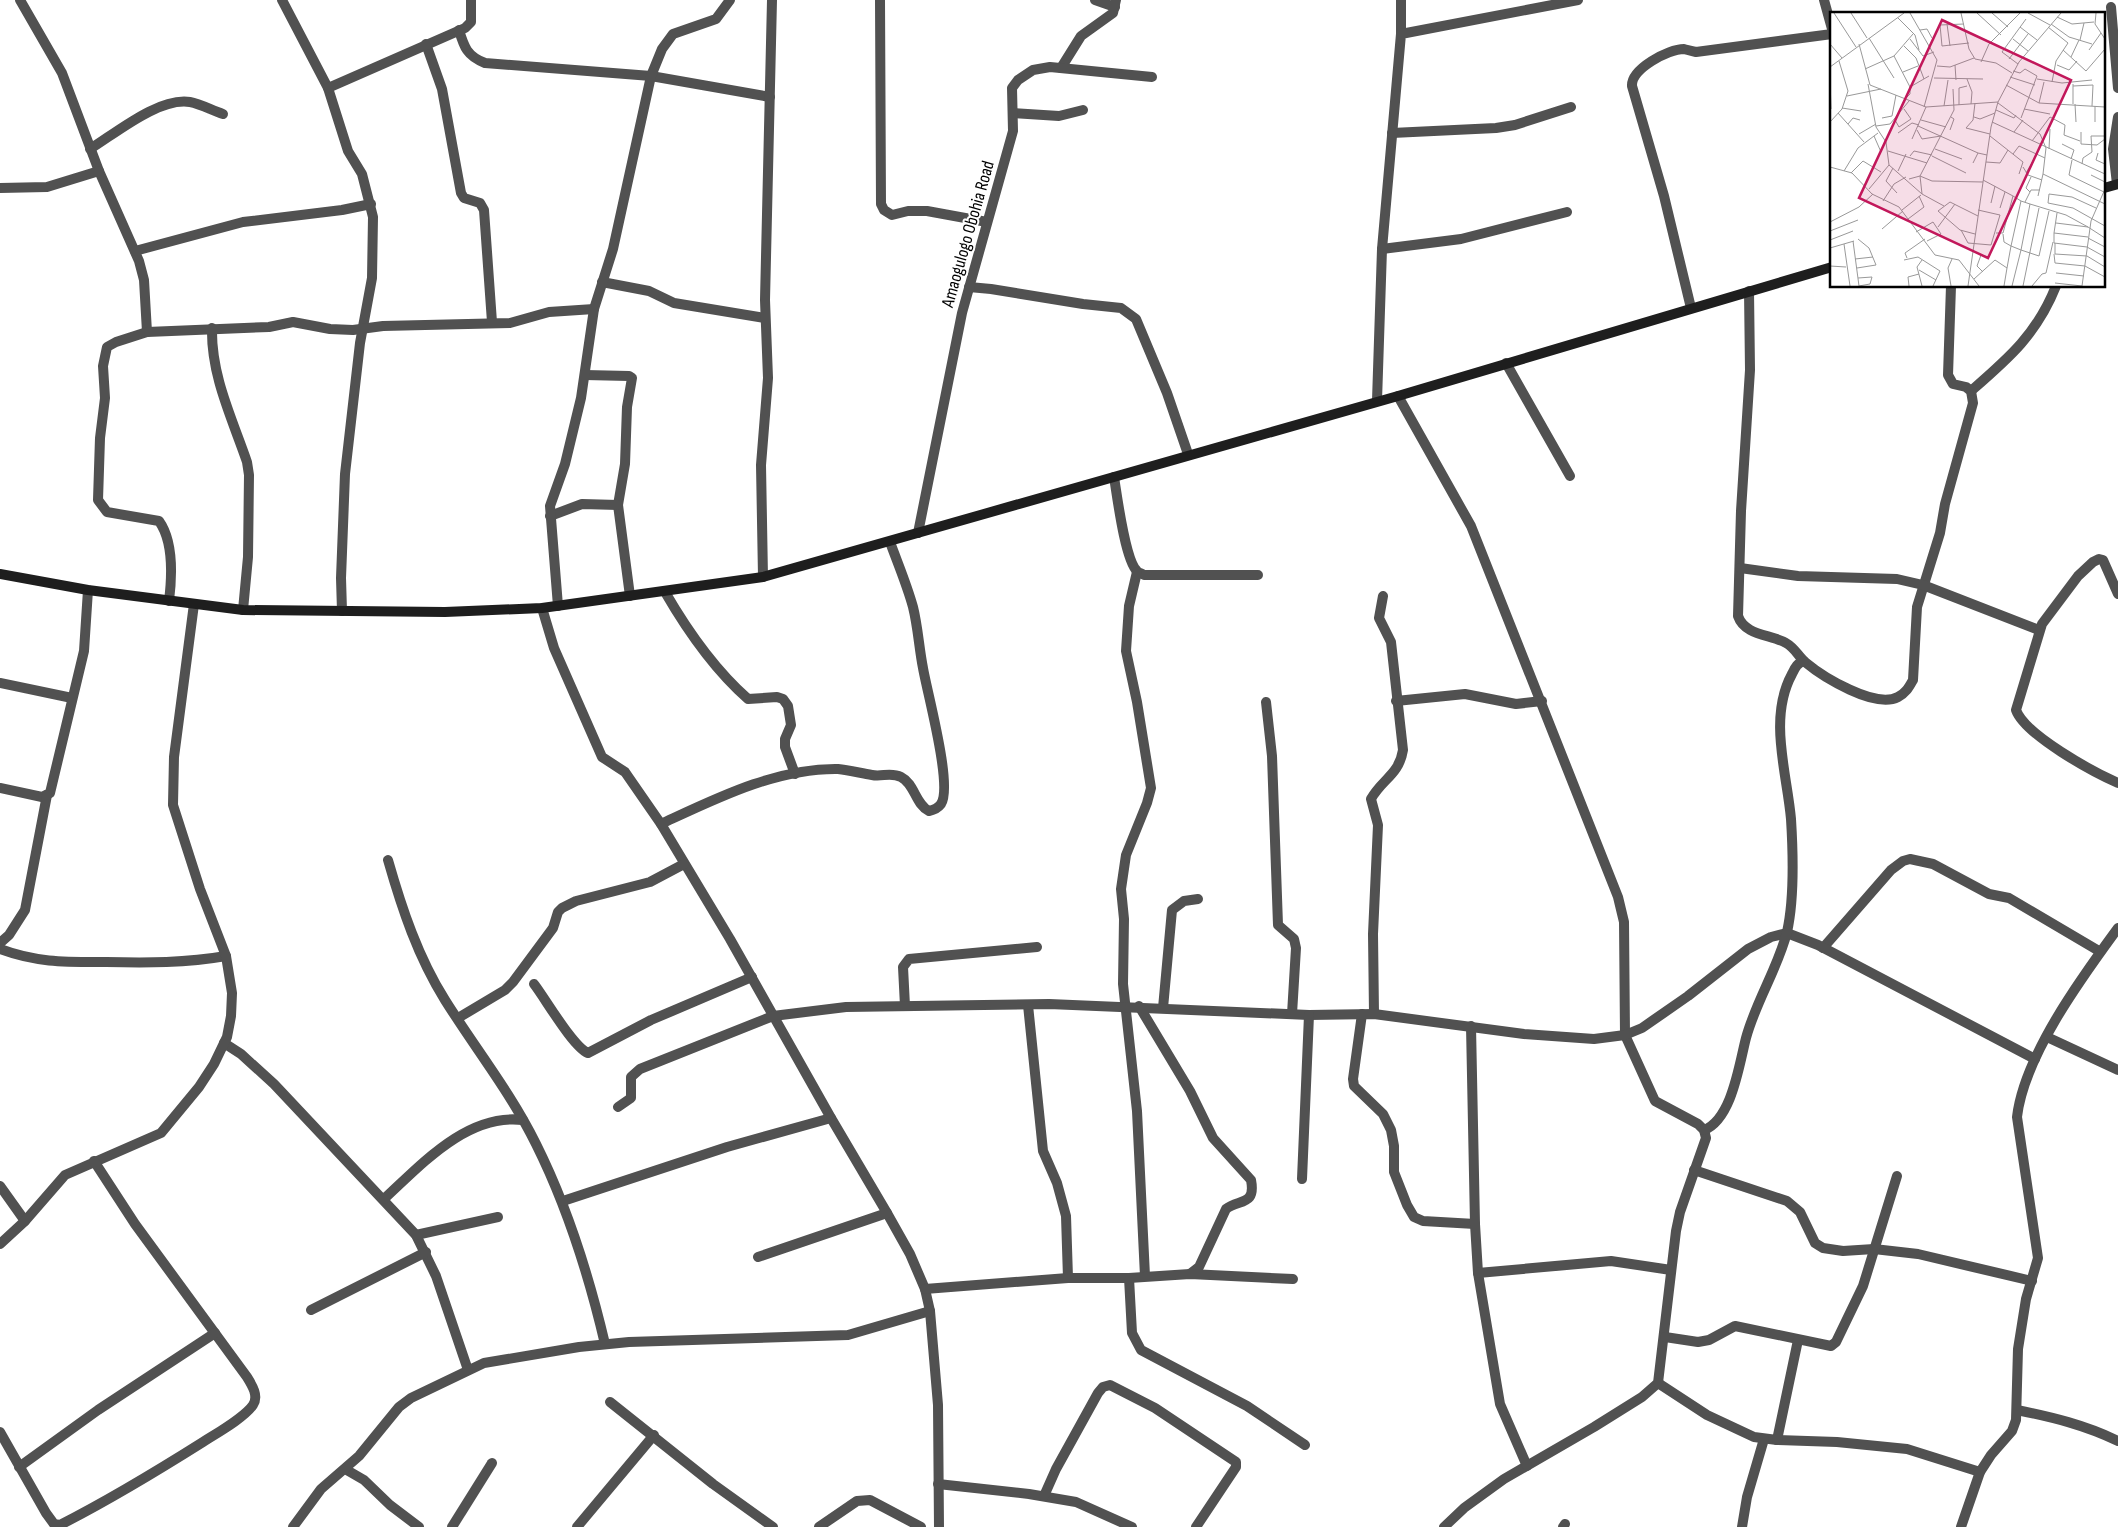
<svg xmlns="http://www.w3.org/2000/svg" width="2118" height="1527" font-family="'Sofia Sans Condensed',sans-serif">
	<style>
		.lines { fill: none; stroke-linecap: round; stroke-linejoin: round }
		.street { stroke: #515151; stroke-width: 10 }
		.secondary { stroke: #1e1e1e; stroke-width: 10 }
		.labels { text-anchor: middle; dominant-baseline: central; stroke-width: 4; stroke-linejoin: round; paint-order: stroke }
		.street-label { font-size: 18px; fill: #000; stroke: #fff }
		.inset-road { fill: none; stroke: #999; stroke-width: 1 }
		.view { fill: #c2185b; fill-opacity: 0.15; stroke: #c2185b; stroke-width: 2.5 }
		.inset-edge { fill: none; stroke: #000; stroke-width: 2.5 }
	</style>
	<rect width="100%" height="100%" fill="#fff"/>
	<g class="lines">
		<g class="street">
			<path d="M20,0L62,73L99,171L139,261L144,280L147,332"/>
			<path d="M282,0L328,88L348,151L362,174L373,217L372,278L360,343L345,474L341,578L342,611"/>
			<path d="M880,0L881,204L884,210L892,215L908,211H927L987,222"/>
			<path d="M1095,0L1115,7"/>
			<path d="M1824,0L1832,29"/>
			<path d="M2111,7L2118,88"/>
			<path d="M459,30C464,47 467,56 485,63L651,76L770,97"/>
			<path d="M1401,34V0"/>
			<path d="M426,44L442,89L461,193L464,198L480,203L484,210L492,322"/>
			<path d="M1061,68L1081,36L1113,13L1116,0"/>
			<path d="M328,88L465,28L471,22V0"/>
			<path d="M1013,113L1059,116L1083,110"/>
			<path d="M1392,133L1496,128L1515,125L1571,107"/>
			<path d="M90,149C116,133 159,97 190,102C201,104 213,111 223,114"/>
			<path d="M2117,184L2113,149L2118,117"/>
			<path d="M0,188L47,187L99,171"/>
			<path d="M1382,249L1461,239L1567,212"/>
			<path d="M135,251L243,222L342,210L371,204"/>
			<path d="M602,282L649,291L674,303L765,318"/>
			<path d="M969,287L991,289L1083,304L1121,308L1136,319L1167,393L1188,454"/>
			<path d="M1749,291L1750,370L1741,511L1738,616C1745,636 1771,634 1786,643C1795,648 1798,656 1805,662C1823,677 1875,709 1898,697C1906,693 1909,687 1913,680L1917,607L1940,533L1945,504L1973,403L1971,391L1966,387L1953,384L1948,375L1951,286"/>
			<path d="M1691,308L1664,196L1632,86C1631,69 1668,49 1684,49C1688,50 1691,51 1696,52L1832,34"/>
			<path d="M212,328C211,376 232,418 247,462L249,475L248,557L243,610"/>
			<path d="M1506,363L1570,476"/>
			<path d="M585,375L629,376L632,378L627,407L625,464L618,505L630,596"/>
			<path d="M1971,391C2009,358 2037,334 2056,286"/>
			<path d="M1398,396L1471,526L1618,897L1624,922L1625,1035L1655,1101L1698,1124L1704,1130L1706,1138L1680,1212L1676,1231L1658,1383L1642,1397L1594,1427L1504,1479L1464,1508L1444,1527"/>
			<path d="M1377,401L1382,249L1401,34L1578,0"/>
			<path d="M1114,477C1117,495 1125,560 1137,571C1137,572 1143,574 1144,575H1258"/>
			<path d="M550,516L582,504L618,505"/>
			<path d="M918,533L962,313L1013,131L1012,88L1018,80L1033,70L1050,67L1152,77"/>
			<path d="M1740,568L1798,576L1897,579L1923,585L2039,630"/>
			<path d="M1137,572L1129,606L1126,651L1137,702L1151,788L1147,803L1126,855L1121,889L1124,919L1123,984L1137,1111L1145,1276"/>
			<path d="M763,577L761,465L768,378L765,300L772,0"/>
			<path d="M665,592C687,630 715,670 748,699L777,697L783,699L788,706L791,725L785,739V747L795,774"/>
			<path d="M2118,594L2103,560L2099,559L2093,562L2078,576L2042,624L2016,710C2025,735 2093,772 2118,783"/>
			<path d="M169,601C172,577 174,542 159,521L107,512L98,500L100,438L105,398L103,366L107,347L116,342L147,332L269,327L293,322L330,329L353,330L383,326L510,323L549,312L594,309"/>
			<path d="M558,606L550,506L565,464L581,398L594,309L613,249L651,76L662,49L673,34L716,19L730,0"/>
			<path d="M542,608L554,648L602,757L625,772L661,824L730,939L831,1118L887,1213L910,1254L925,1289L930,1311L938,1405L939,1527"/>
			<path d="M0,683L72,698"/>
			<path d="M1396,701L1465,694L1516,704L1542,701"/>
			<path d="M1266,702L1272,756L1278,925L1294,939L1296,948L1292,1014"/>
			<path d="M0,788L42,797L50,793L84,651L88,590"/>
			<path d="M661,824C715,799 776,768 838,769C849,770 860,773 872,775C882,777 891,772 901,777C915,784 915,804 929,811C934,810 938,808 941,804C953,786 927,692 923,668C919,648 918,627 913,607C907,585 898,564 890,542"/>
			<path d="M388,860C402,909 418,957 445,1000C475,1048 511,1093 536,1144C568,1208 589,1276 605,1344"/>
			<path d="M0,943L9,935L25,910L47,795"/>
			<path d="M1823,948L1891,870L1903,861L1910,859L1933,864L1989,894L2009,898L2099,951"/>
			<path d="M0,949C37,963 67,962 106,962C147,963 186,963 226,956"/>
			<path d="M534,984C545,998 573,1047 588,1053L651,1020L752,977"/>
			<path d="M1028,1005L1043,1151L1057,1183L1066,1216L1068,1278"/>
			<path d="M905,1006L903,967L909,959L1037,947"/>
			<path d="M1139,1006L1190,1091L1213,1138L1251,1180C1256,1206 1239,1199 1226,1209L1199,1267L1190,1274"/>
			<path d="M1163,1008L1172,910L1184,901L1198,899"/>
			<path d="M1362,1014L1353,1079L1354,1086L1383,1114L1391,1130L1394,1146V1172L1407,1205L1414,1217L1423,1221L1475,1224"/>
			<path d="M1374,1014L1373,934L1378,825L1371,799C1382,779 1399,775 1403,750L1391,642L1379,618L1383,596"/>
			<path d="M458,1018L505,990L513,982L553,928L558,912L562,908L576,901L650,882L684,864"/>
			<path d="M1471,1026L1475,1224L1478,1273L1500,1404L1527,1466"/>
			<path d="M2047,1037L2118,1070"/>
			<path d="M224,1043L241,1054L274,1084L416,1235L436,1276L468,1370"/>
			<path d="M618,1107L631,1098V1077L640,1069L773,1016L846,1007L1049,1004L1309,1015L1374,1014L1524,1034L1594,1039L1625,1035L1642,1028L1688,996L1748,949L1771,937L1787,933L1818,945L2035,1059"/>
			<path d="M1704,1130C1732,1119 1739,1065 1746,1038C1756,1001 1778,968 1787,932C1794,901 1793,851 1791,819C1787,773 1768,718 1792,674C1795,668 1797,663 1804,661"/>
			<path d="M1694,1170L1787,1201L1800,1212L1815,1243L1823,1248L1843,1251L1874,1249L1918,1254L2032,1281"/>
			<path d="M1302,1179L1309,1015"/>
			<path d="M0,1186L25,1221"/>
			<path d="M384,1199C421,1165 467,1113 523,1120"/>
			<path d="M563,1201L727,1147L831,1118"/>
			<path d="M416,1235L498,1217"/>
			<path d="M0,1244L25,1221L65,1175L161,1133L199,1087L214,1064L227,1037L231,1016L232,993L226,956L200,889L173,805L174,757L194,604"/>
			<path d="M758,1257L887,1213"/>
			<path d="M1478,1273L1611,1261L1671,1270"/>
			<path d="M1129,1278L1132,1333L1141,1350L1247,1406L1305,1445"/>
			<path d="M925,1289L1068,1278H1129L1190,1274L1293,1279"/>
			<path d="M311,1310L426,1252"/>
			<path d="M1665,1337L1698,1342L1709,1340L1735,1326L1831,1346L1836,1342L1863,1286L1897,1176"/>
			<path d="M1658,1383L1707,1415L1754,1437L1777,1440L1837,1442L1907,1449L1980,1472"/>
			<path d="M610,1402L713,1484L773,1527"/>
			<path d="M2017,1410C2052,1417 2085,1425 2118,1441"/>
			<path d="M0,1432L46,1513L54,1524L60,1525C109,1500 157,1471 203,1442C217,1433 244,1418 253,1405C259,1396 252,1385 247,1377L135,1224L94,1161"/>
			<path d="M1777,1440L1798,1340"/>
			<path d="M19,1467L98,1410L215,1333"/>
			<path d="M345,1469L364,1480L390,1505L419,1527"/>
			<path d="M938,1484L1029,1494L1076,1502L1132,1527"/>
			<path d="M1044,1496L1056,1469L1098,1393L1103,1387L1110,1385L1155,1408L1236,1462V1467L1196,1527"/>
			<path d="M293,1527L321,1489L359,1456L399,1407L411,1398L484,1363L579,1347L629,1342L848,1335L930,1311"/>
			<path d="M452,1527L492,1463"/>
			<path d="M577,1527L654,1435"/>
			<path d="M819,1527L857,1501L870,1500L921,1527"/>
			<path d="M1563,1527L1565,1524"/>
			<path d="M1742,1527L1747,1497L1764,1439"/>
			<path d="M1961,1527L1980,1472L1991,1455L2012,1431L2016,1420L2018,1349L2026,1299L2038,1258L2017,1117C2024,1056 2082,977 2118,928"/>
		</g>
		<g class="secondary">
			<path d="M2104,188L2118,184"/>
			<path d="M0,574L88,590L243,610L445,612L542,608L763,577L1398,396L1832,267"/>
		</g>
	</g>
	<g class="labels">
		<g class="street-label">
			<text transform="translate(968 234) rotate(-74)">Amaogulogo Obohia Road</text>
		</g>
	</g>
	<g transform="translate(1830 12)">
		<rect width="275" height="275" fill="#fff"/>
		<path class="inset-road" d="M4,1L26,35M21,1L37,26M80,1L107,48L94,95M131,1L139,37L145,47L166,51L182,61M147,1L171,23M162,1L178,15M198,1L220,13M266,1L265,12L275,27M227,5L242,12L264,10M68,6L85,23L89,38M117,12L120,34M134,12L110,13L112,34L139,31M221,12L239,25L262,32M190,15L207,28M218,15L238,31L226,49L222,70M90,18L97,17L102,26M39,26L64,66M80,27L93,44L104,40M183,27L198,39M250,28L254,11M0,32L12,46M29,32L40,73L96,95L168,90M74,34L86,46L94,67M233,38L256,59L275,37M259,38L271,21M64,44L80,75V82L75,87M241,45L249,28M179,47L198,22M151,50L159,32L190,1M188,52L172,40L196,7M125,53L126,68M227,53L239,58L247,49M107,54L120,55L144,46M0,55L74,1M35,57L64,44L83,22M183,59L190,61L195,57L207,64L191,106M73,60L88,54M180,65L205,73M104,66L153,67M137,67L142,80L141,92M207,67L232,71L262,68M0,68L1,97M38,72L46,115L56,130L59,153L92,182L114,194M176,73L209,91L275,95M243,74L263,73L262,94M80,75L99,64M17,84L51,77M145,91L143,108L136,116L160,122M168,91L210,122L216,136L213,162M209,91L214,70M243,92V72M245,92L246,110M129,93V76L137,74M114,94L118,68M12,96L31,99M194,97L220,102M166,98L184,106L186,103M8,101L34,130M144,105L150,107L165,101M220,105L235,113L234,123L250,129M52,106L62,104L66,83M65,108L69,115L81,107L74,97M91,108L116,115M0,110L12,97L18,79L9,49M162,110L275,162M265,110V94M18,112L23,106L30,108M46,114L60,112L79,89M88,114L148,141M87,118L92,127L111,124M120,118L124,107L121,105M184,120L193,108M251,120V132L267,133L275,127M68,121L82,111L89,113M29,122L46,112M44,124L51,140M160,124L193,150L189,162M82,127L96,95M202,129L220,105M232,132L244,138L241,147M105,137L132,147M219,137L220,117M58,139L97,151M268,141L266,148L275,152M183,142L189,134L215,146M80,144L84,139L102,143M102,144L136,161M242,148L239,163L274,180M156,150L170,151L178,138M143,151L148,141L157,143M252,152L253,146L262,140L261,124H275M0,155L22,161L42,182L69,195L105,243L129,248L149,274M193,155L198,163L212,168M63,156L56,169L67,181M14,159L28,136L48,121M68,159L76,142M21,161L33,149L51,160M196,161L207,142M261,163L275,170M79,167L90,164L102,169L153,170M153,168L183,184L173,221H166M39,177L59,153M200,180L196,176L201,165M92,182L90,164L124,98L123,77M183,184L191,189L181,234L191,238L200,192L191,189M208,184L213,162L275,192M53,189L64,172L76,165M195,190L201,178H210M161,191L165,174M200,192L236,203L258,215M170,196L175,180M266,196L242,185L219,182L218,191L243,196L275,214M72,198L91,183M227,201L224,221L258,225M78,207L94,195L89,184M0,210L29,195L43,182M226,211L258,215L275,226M108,215L125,192M52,217L73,199M131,218L138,231L161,233L170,203L148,198M0,219L28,208M86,220L103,210L111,222L97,229M224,221V231L257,235L275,245M145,222L130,218L108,199L120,190L148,204M173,222L174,230L181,234M258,226L275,235M0,228L23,219M23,229L29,274M225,231V242L257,244L275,255M14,232L20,274M0,236L24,229M142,239L157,245M224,242L225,251L255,254L275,265M151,243L147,254L153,260M77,246L75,241L95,227M25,247L43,245M74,248L88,245L110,259L103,274M0,254L16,255M27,256L46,253L39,236L28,227M89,258L106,268M226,261L254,264M28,266L42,265L40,272L29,274M144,267L165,248L177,256L181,234M225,271L252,274M79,274L78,265L89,262M92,274L87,255L92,248M121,274L118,256L122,247M138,274L161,115L168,90L189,50L231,1M174,274L177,256M182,274L191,238L209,244L219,199M193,274L209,196M202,274L212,262L216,261L223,230M252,274L261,209L275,177"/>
		<path class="view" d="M112,8L241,68L158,246L29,186Z"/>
		<rect width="275" height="275" class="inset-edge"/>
	</g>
</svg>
